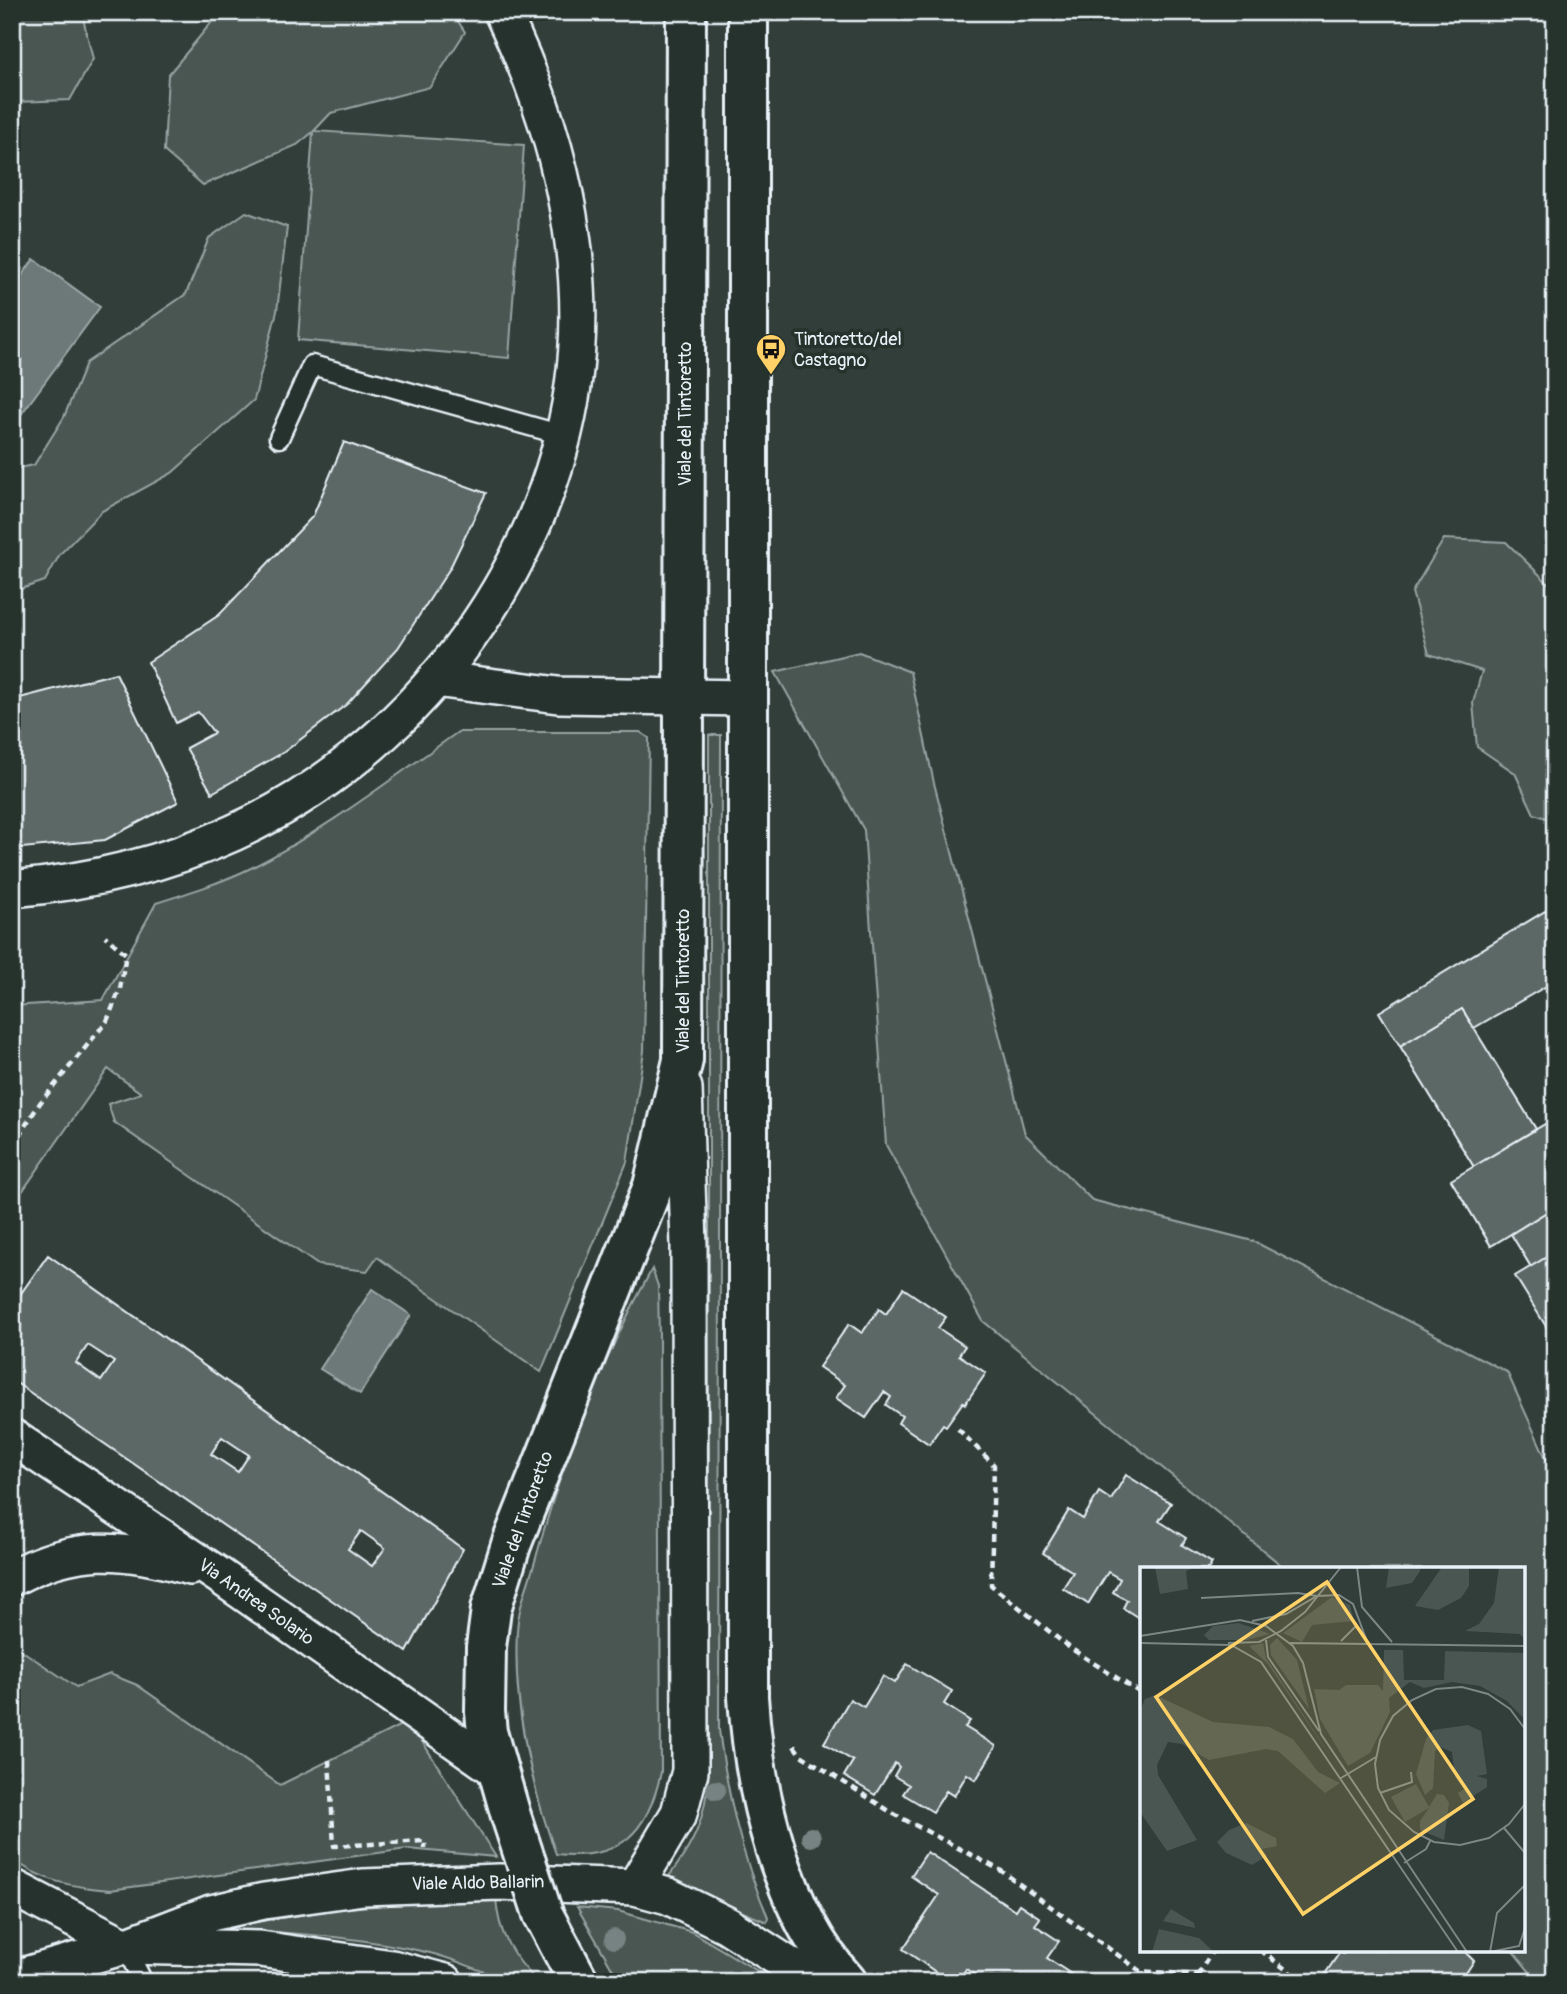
<svg xmlns="http://www.w3.org/2000/svg" width="1567" height="1994" font-family="Pangolin,sans-serif">
	<style>
		.green { fill: #495651; stroke: #98a4a4; stroke-width: 2 }
		.water { fill: #6d7978; stroke: #9ea9ab; stroke-width: 2 }
		.building { fill: #5c6865; stroke: #e8f1f8; stroke-width: 2; fill-rule: evenodd }
		.lines { fill: none; stroke-linecap: round; stroke-linejoin: round }
		.service-casing { stroke: #e8f1f8; stroke-width: 23 }
		.minor-casing { stroke: #e8f1f8; stroke-width: 40 }
		.secondary-casing { stroke: #e8f1f8; stroke-width: 44 }
		.path { stroke: #e8f1f8; stroke-width: 4.5; stroke-dasharray: 7 5; stroke-linecap: butt }
		.service { stroke: #26332d; stroke-width: 18 }
		.minor { stroke: #26332d; stroke-width: 35 }
		.secondary { stroke: #26332d; stroke-width: 38 }
		.secondary-bridge-casing { stroke: #e8f1f8; stroke-width: 44; stroke-linecap: butt }
		.secondary-bridge { stroke: #26332d; stroke-width: 38 }
		.tree { fill: #778382 }
		.labels { text-anchor: middle; dominant-baseline: central; stroke-width: 7; stroke-linejoin: round; paint-order: stroke }
		.poi-label { font-size: 18px; fill: #e8f1f8; stroke: #26332d; text-anchor: start }
		.street-label { font-size: 18px; fill: #e8f1f8; stroke: #26332d }
		.inset-road { fill: none; stroke: #7b8685; stroke-width: 2 }
		.view { fill: #ffd166; fill-opacity: 0.15; stroke: #ffd166; stroke-width: 3.5 }
		.inset-edge { fill: none; stroke: #e8f1f8; stroke-width: 3.5 }
	</style>
	<rect width="100%" height="100%" fill="#323e39"/>
	<filter id="ink" filterUnits="userSpaceOnUse"><feTurbulence type="fractalNoise" baseFrequency=".0143" numOctaves="2"/><feDisplacementMap in="SourceGraphic" scale="14" xChannelSelector="R" yChannelSelector="G"/><feConvolveMatrix kernelMatrix="1 2 1 2 8 2 1 2 1" color-interpolation-filters="sRGB"/></filter>
	<g filter="url(#ink)">
		<g class="green">
			<path d="M12,12H55L83,18L93,59L70,100L15,102L12,108Z"/>
			<path d="M220,12H452L465,32L430,87L331,113L314,131L524,145L509,358L298,340L313,132L297,145L203,185L164,151L168,75Z"/>
			<path d="M246,212L287,227L277,311L254,400L172,473L102,511L60,554L45,581L12,592V469L34,465L64,417L86,363L186,294L209,238Z"/>
			<path d="M1555,519V821L1534,814L1515,773L1477,747L1473,703L1482,671L1429,654L1412,592L1444,539L1506,542L1550,585L1547,521Z"/>
			<path d="M859,652L910,672L934,783L1025,1134L1092,1200L1253,1241L1507,1372L1555,1478V1982H1538L1512,1950H1523V1569H1286L983,1321L886,1145L864,830L775,672Z"/>
			<path d="M458,732H640L649,738L644,1051L627,1162L541,1372L377,1257L367,1271L318,1265L114,1122L108,1104L141,1093L108,1069L12,1206V1006L103,1000L156,903C188,893 220,883 251,868C324,831 391,779 458,732Z"/>
			<path d="M709,735H721L719,1730C728,1796 741,1856 768,1917L767,1922L666,1880C695,1843 705,1820 709,1774Z"/>
			<path d="M652,1269L658,1286L659,1336L661,1772C648,1833 620,1861 556,1854C531,1785 513,1705 517,1631C518,1606 531,1578 537,1554C566,1450 600,1364 652,1269Z"/>
			<path d="M12,1644L76,1687L110,1674L137,1685L280,1785L409,1721L496,1857L407,1849L110,1890C74,1887 41,1882 12,1858Z"/>
			<path d="M496,1898C498,1934 513,1957 538,1982C493,1982 471,1963 430,1953C366,1938 303,1933 238,1930L237,1925L344,1908Z"/>
			<path d="M577,1907L618,1911L692,1932L776,1982H620Z"/>
		</g>
		<g class="water">
			<path d="M34,259L100,307L14,424L12,289Z"/>
			<path d="M372,1289L411,1315L360,1394L320,1369Z"/>
		</g>
		<g class="building">
			<path d="M344,442L486,493L450,568L398,648L347,704L284,752L212,793L186,748L214,733L198,712L176,723L148,662L219,615L313,516Z"/>
			<path d="M116,673L178,802L105,840L12,849V700Z"/>
			<path d="M1555,905V981L1474,1028L1462,1009L1400,1046L1379,1012Z"/>
			<path d="M1462,1009L1536,1129L1474,1167L1400,1046Z"/>
			<path d="M1555,1118V1207L1491,1246L1451,1180Z"/>
			<path d="M1555,1207V1252L1531,1267L1511,1234Z"/>
			<path d="M1555,1252V1341L1515,1276Z"/>
			<path d="M48,1255L463,1549L407,1652L12,1380V1306ZM88,1345L114,1362L101,1381L76,1363ZM222,1437L249,1455L238,1472L211,1454ZM361,1531L385,1548L372,1566L348,1549Z"/>
			<path d="M903,1288L946,1317L938,1328L965,1346L959,1355L986,1373L965,1404L963,1402L946,1426L943,1424L929,1444L898,1423L902,1416L886,1405L891,1397L884,1392L866,1418L836,1398L845,1385L819,1367L849,1324L862,1333L879,1309L886,1314Z"/>
			<path d="M1126,1475L1171,1503L1159,1521L1186,1538L1182,1545L1212,1563L1209,1569H1142V1620L1123,1608L1127,1600L1113,1592L1120,1579L1108,1572L1088,1604L1063,1588L1073,1572L1043,1553L1069,1510L1083,1519L1099,1492L1111,1500Z"/>
			<path d="M907,1664L952,1691L944,1704L970,1721L965,1727L996,1746L976,1780L967,1774L954,1796L946,1791L933,1812L903,1794L909,1785L894,1776L899,1767L895,1763L875,1795L844,1776L853,1761L824,1743L850,1699L864,1707L883,1676L895,1683Z"/>
			<path d="M927,1852L1015,1910L1019,1904L1040,1918L1035,1925L1059,1941L1047,1958L1083,1982H972L976,1976L966,1969L957,1982H950L903,1949L939,1895L911,1876Z"/>
			<path d="M1346,1950H1463L1474,1961L1462,1979L1467,1982H1336L1325,1974L1340,1952L1343,1954Z"/>
		</g>
		<g class="lines">
			<g class="service-casing">
				<g id="service">
					<path d="M279,438L312,365L562,435"/>
					<path d="M125,1946L143,1982"/>
				</g>
			</g>
			<g class="minor-casing">
				<g id="minor">
					<path d="M435,679L558,695L747,698"/>
					<path d="M12,889C89,882 163,865 233,833C408,754 545,577 573,386C591,259 557,126 502,12"/>
					<path d="M12,1437L220,1576L497,1770"/>
					<path d="M12,1578C74,1544 123,1547 190,1567"/>
					<path d="M12,1887L125,1946L260,1949L392,1968L445,1982"/>
					<path d="M635,1887L679,1813L690,1771L689,1246L684,1088"/>
					<path d="M12,1979L125,1946L211,1913L264,1901L363,1887L499,1882L635,1887L668,1896L727,1925L815,1982"/>
				</g>
			</g>
			<g class="secondary-casing">
				<g id="secondary">
					<path d="M748,12V1697C754,1791 781,1911 847,1982"/>
					<path d="M511,1816L487,1732L485,1712L486,1647L491,1609L511,1545L653,1186L683,1060L686,12"/>
					<path d="M543,1914L579,1982"/>
				</g>
			</g>
			<g class="path">
				<path d="M12,1146L40,1103L107,1021L120,989L126,954L105,936"/>
				<path d="M958,1429L994,1465L991,1585L1070,1648L1142,1694"/>
				<path d="M794,1746L801,1755L894,1814L1000,1870L1140,1971L1198,1975L1209,1982"/>
				<path d="M329,1760L334,1846L425,1841V1849"/>
				<path d="M1260,1950L1303,1982"/>
				<path d="M1198,1975L1213,1950"/>
			</g>
			<use href="#service" class="service"/>
			<use href="#minor" class="minor"/>
			<use href="#secondary" class="secondary"/>
			<g class="secondary-bridge-casing">
				<path id="secondary-bridge" d="M511,1816L543,1914"/>
			</g>
			<use href="#secondary-bridge" class="secondary-bridge"/>
		</g>
		<g class="tree">
			<circle cx="716" cy="1790" r="10"/>
			<circle cx="811" cy="1837" r="10"/>
			<circle cx="614" cy="1939" r="10"/>
		</g>
	</g>
	<defs>
		<g id="bus-pin" transform="scale(1.575)"><path d="M0 17L-7.5 6A9.5 9.5 0 1 1 7.5 6Z" fill="#ffd166" stroke="#26332d"/><path d="M-5-6H5V4H4V6H2V4H-2V6H-4V4H-5ZM-3.5-4V0h7V-4ZM-3.5 1.2v1.5H-2V1.2ZM2 1.2v1.5H3.5V1.2Z" fill="#111"/></g>
	</defs>
	<g fill-rule="evenodd">
		<use href="#bus-pin" x="771" y="349"/>
	</g>
	<g class="labels">
		<g class="poi-label">
			<text x="794" y="339">Tintoretto/del<tspan x="794" dy="21">Castagno</tspan></text>
		</g>
		<g class="street-label">
			<text transform="translate(685 414) rotate(-90)">Viale del Tintoretto</text>
			<text transform="translate(683 981) rotate(-90)">Viale del Tintoretto</text>
			<text transform="translate(523 1520) rotate(-70)">Viale del Tintoretto</text>
			<text transform="translate(256 1602) rotate(35)">Via Andrea Solario</text>
			<text transform="translate(478 1883) rotate(-1)">Viale Aldo Ballarin</text>
		</g>
	</g>
	<g transform="translate(1140 1567)">
		<rect width="385" height="385" fill="#323e39"/>
		<path d="M15,0H56L46,4L48,22L20,27ZM249,0H280V4L272,16L246,21ZM302,0H329V19L321,31L298,43L275,39ZM359,0H385V73L380,67L325,64L339,57L354,36ZM192,30L210,38L214,54L172,58L162,75L143,66ZM99,56L130,67L106,73H69L64,68L73,59ZM137,71L157,93L169,142L131,88L130,78ZM123,76L126,91L201,205L128,97L109,79ZM244,83H263L264,113H304L305,84L385,86V153L367,134L340,119L312,115L284,121L270,115L249,131L250,145L230,186L208,199L180,152L174,122L199,123L206,118H238L243,124ZM15,128L73,155L129,160L153,172L178,205L200,216L185,226L138,184L126,182L69,193L42,177L28,175L17,198L18,208L57,273L27,284L0,245V144L5,132ZM328,158L341,164L347,207L337,209L347,212V220L323,236L318,226L324,222L315,210L312,185L300,180L295,184L293,221L285,228L276,207L286,172L293,163ZM276,217L289,240L297,227L304,228L309,236L304,273L280,263V254L289,241L265,255L251,230ZM106,256L136,271L137,279L122,282L127,289L112,298L86,286L77,275L89,263ZM31,342L54,356L55,361L23,354ZM19,362L59,371L74,385H12Z" fill="#495651"/>
		<path class="inset-road" d="M217,0L222,40L252,75M61,31L158,26L177,29M112,54L146,47L177,29L199,28L213,37L228,77M0,69L100,53L126,59L153,79L163,96L181,167L327,385M126,73L128,90L179,164M201,74L217,58M0,76L91,78L121,95L318,385M88,76L119,75L141,64L165,45L201,0M150,76L385,79M385,162L370,142L348,127L322,120L296,122L272,133L253,149L240,173L235,197L238,221L249,243L274,265L294,275L320,278L349,271L369,257L385,237M201,211L236,190M240,226L272,215L271,205M364,261L385,286M264,296L286,282L290,274M350,385L357,346L385,318M350,385L379,379L385,361"/>
		<path class="view" d="M187,15L333,232L163,347L16,130Z"/>
		<rect width="385" height="385" class="inset-edge"/>
	</g>
	<rect width="1567" height="1994" fill="none" stroke="#26332d" stroke-width="42"/>
	<rect x="21" y="21" width="1525" height="1952" fill="none" stroke="#e8f1f8" stroke-width="2.5" filter="url(#ink)"/>
</svg>
